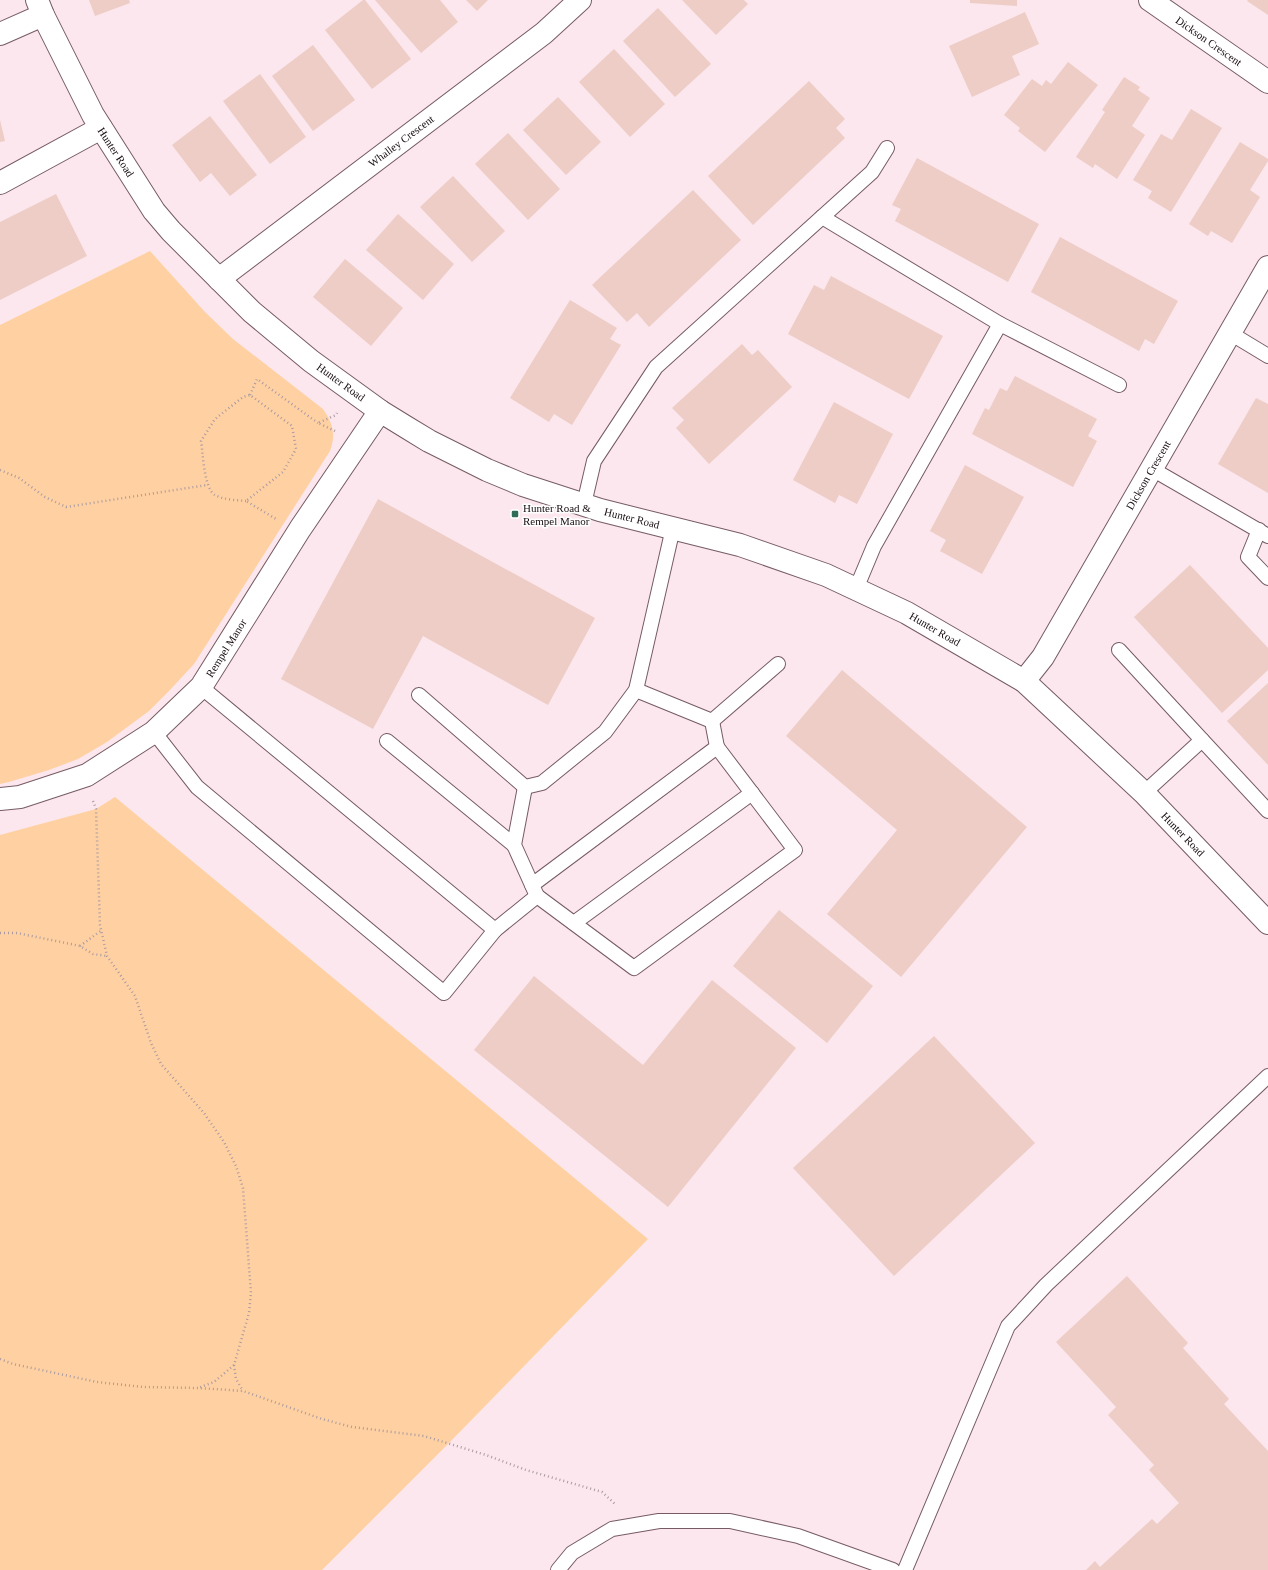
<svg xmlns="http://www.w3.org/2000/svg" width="1268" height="1570" font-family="Georgia,serif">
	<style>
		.green { fill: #ffd1a2 }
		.building { fill: #edcdc6 }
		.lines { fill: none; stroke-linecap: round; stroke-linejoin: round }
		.service-casing { stroke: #775b63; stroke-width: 16 }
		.minor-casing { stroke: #775b63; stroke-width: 24 }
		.path { stroke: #ab9ba0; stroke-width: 2.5; stroke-dasharray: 1 3; stroke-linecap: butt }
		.service { stroke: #fff; stroke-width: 14 }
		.minor { stroke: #fff; stroke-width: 22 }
		.poi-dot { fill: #306c57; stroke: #fff; stroke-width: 1.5 }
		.labels { text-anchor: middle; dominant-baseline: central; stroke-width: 3; stroke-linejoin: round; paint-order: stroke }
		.street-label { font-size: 11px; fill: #170d10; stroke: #fff }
		.poi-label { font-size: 11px; fill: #170d10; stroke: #fff; text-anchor: start }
	</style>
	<rect width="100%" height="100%" fill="#fbe7ed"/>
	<g class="green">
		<path d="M150,251L205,312L233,339L323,409C333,423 336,435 330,451L194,664L169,691L149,711L107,742L78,759L49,770L9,782L0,784V325Z"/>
		<path d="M115,797L648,1239L448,1444L322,1570H0V835L96,809Z"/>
	</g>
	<g class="building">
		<path d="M89,0H129L130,3L95,16Z"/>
		<path d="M363,0H365L411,59L372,89L325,30Z"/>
		<path d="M375,0H440L458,22L421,53Z"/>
		<path d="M466,0H488L477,11Z"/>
		<path d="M682,0H744L748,4L716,35Z"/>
		<path d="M970,0H1017V6L970,3Z"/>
		<path d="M1248,0H1268V15L1247,1Z"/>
		<path d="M658,8L711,64L675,97L623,41Z"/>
		<path d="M1025,12L1039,44L1012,56L1020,75L972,97L949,46Z"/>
		<path d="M313,45L355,100L313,131L272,76Z"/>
		<path d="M614,49L665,104L630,137L579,82Z"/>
		<path d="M1068,62L1098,85L1045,152L1018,131L1020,128L1004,115L1032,79L1042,86L1046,80L1051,84Z"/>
		<path d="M260,74L306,137L270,164L223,101Z"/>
		<path d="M1124,77L1140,87L1138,90L1150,98L1132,126L1145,135L1117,179L1095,164L1093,168L1076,157L1105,112L1102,110Z"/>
		<path d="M809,81L845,119L836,128L845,138L753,225L708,176Z"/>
		<path d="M558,97L601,142L566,175L523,130Z"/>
		<path d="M1191,109L1222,128L1171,212L1148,198L1152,191L1133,180L1161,134L1172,140Z"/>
		<path d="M210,116L257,175L230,196L211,173L200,182L172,145Z"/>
		<path d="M0,120L5,141L0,142Z"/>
		<path d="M508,133L560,189L528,220L475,164Z"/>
		<path d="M1240,142L1268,159V161L1250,190L1260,197L1232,243L1211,231L1208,236L1189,224Z"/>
		<path d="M917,158L1039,224L1008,282L895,221L901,209L892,205Z"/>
		<path d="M453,176L505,231L472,262L420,207Z"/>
		<path d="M693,190L741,240L649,327L637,313L627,322L592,285Z"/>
		<path d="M56,194L87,256L0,300V222Z"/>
		<path d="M398,214L454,264L423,300L366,250Z"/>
		<path d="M1060,237L1178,301L1154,344L1145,339L1139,351L1031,292Z"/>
		<path d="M345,259L403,308L371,346L313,297Z"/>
		<path d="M831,276L943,336L909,399L788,334L814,285L824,290Z"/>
		<path d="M570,300L617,328L610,339L621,345L572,425L554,414L549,422L510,398Z"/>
		<path d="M742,344L752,355L758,350L792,387L709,464L676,428L684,420L672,408Z"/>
		<path d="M1015,376L1097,419L1088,436L1097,441L1073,487L972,434L985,408L989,410L1000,388L1007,391Z"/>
		<path d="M1256,398L1268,404V493L1218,464Z"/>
		<path d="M834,402L893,434L857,504L839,495L835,503L793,480Z"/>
		<path d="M965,465L1024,497L982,574L940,551L946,540L930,531Z"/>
		<path d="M378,499L595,618L548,705L423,636L373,729L281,679Z"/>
		<path d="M1190,565L1268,648V670L1222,713L1134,617Z"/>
		<path d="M842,670L1027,827L901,977L827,914L897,830L786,736Z"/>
		<path d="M1268,683V765L1227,721Z"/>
		<path d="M779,910L873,986L827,1043L733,966Z"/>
		<path d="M534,976L643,1065L712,980L796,1048L668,1207L474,1050Z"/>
		<path d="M934,1036L1035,1143L894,1276L793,1168Z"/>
		<path d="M1127,1276L1188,1343L1183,1348L1229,1399L1224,1404L1268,1451V1570H1086L1095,1561L1100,1567L1152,1519L1157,1524L1179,1503L1149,1470L1154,1465L1108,1415L1116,1407L1056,1342Z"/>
	</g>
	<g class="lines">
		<g class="service-casing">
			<g id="service">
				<path d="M822,217L1000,324L874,546L856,589"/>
				<path d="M1000,324L1119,385"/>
				<path d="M1230,333L1268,356"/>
				<path d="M1152,469L1268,536"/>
				<path d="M584,504L594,461L656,367L872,172L887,148"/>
				<path d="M1259,530L1248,557L1268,578"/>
				<path d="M1119,650L1202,740L1144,793"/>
				<path d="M201,687L495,930L537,896L514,845L525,787"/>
				<path d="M636,690L712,721L778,664"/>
				<path d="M419,695L525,787L542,783L605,732L636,690L673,528"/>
				<path d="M154,732L197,787L444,993L495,930"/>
				<path d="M1202,740L1268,811"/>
				<path d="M387,741L514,845"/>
				<path d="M532,885L717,747L712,721"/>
				<path d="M537,896L634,968L795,850L717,747"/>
				<path d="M574,923L752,793"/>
				<path d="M558,1570L572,1553L612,1529L659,1521H730L798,1536L893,1570"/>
				<path d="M905,1570L1008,1326L1046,1285L1268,1076"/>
			</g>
		</g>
		<g class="minor-casing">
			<g id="minor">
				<path d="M37,0L43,15L93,115L154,211L171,231L252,312L311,361L380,411L406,427L429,441L487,470L523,485L600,510L740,545L826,575L907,613L1024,681L1144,793L1268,923"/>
				<path d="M1150,0L1268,82"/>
				<path d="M0,34L43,15"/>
				<path d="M0,183L101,128"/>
				<path d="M219,279L544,33L580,0"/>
				<path d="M1024,681L1043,657L1268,267"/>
				<path d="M0,799L20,797L87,775L154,732L201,687L300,529L380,411"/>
			</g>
		</g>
		<g class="path">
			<path d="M250,395L257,379L318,423"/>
			<path d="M335,431L318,423L336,415L337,413"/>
			<path d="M0,470L19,478L45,497L66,507L207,485"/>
			<path d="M246,501C236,500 224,500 215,495C204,489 203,453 201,441L215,419L243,397L250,395L292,426L296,449L283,472L246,501L276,519"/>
			<path d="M93,801L96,809L100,925L107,956L135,996L151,1043L161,1064L204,1113L224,1142L236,1166L243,1188L251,1293L249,1313L234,1365L214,1382L198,1388"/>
			<path d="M0,933H17L61,942L80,946L93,954L107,956"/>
			<path d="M80,946L102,930"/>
			<path d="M0,1359L13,1364L97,1382L143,1387L198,1388L243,1391L322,1419L352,1427L424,1436L486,1455L526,1470L602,1492L616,1505"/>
			<path d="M234,1365L236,1379L243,1391"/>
		</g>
		<use href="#service" class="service"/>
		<use href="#minor" class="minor"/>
	</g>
	<rect class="poi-dot" x="511" y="510" width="8" height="8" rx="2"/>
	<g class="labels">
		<g class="street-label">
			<text transform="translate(1209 41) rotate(35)">Dickson Crescent</text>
			<text transform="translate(401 141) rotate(-37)">Whalley Crescent</text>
			<text transform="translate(116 152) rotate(57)">Hunter Road</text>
			<text transform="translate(341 382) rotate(36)">Hunter Road</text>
			<text transform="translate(1148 475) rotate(-60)">Dickson Crescent</text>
			<text transform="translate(632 518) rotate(14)">Hunter Road</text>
			<text transform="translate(935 629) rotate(30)">Hunter Road</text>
			<text transform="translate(226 648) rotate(-58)">Rempel Manor</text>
			<text transform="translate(1183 834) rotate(46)">Hunter Road</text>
		</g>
		<g class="poi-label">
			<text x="523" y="508">Hunter Road &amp;<tspan x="523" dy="13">Rempel Manor</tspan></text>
		</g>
	</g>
</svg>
